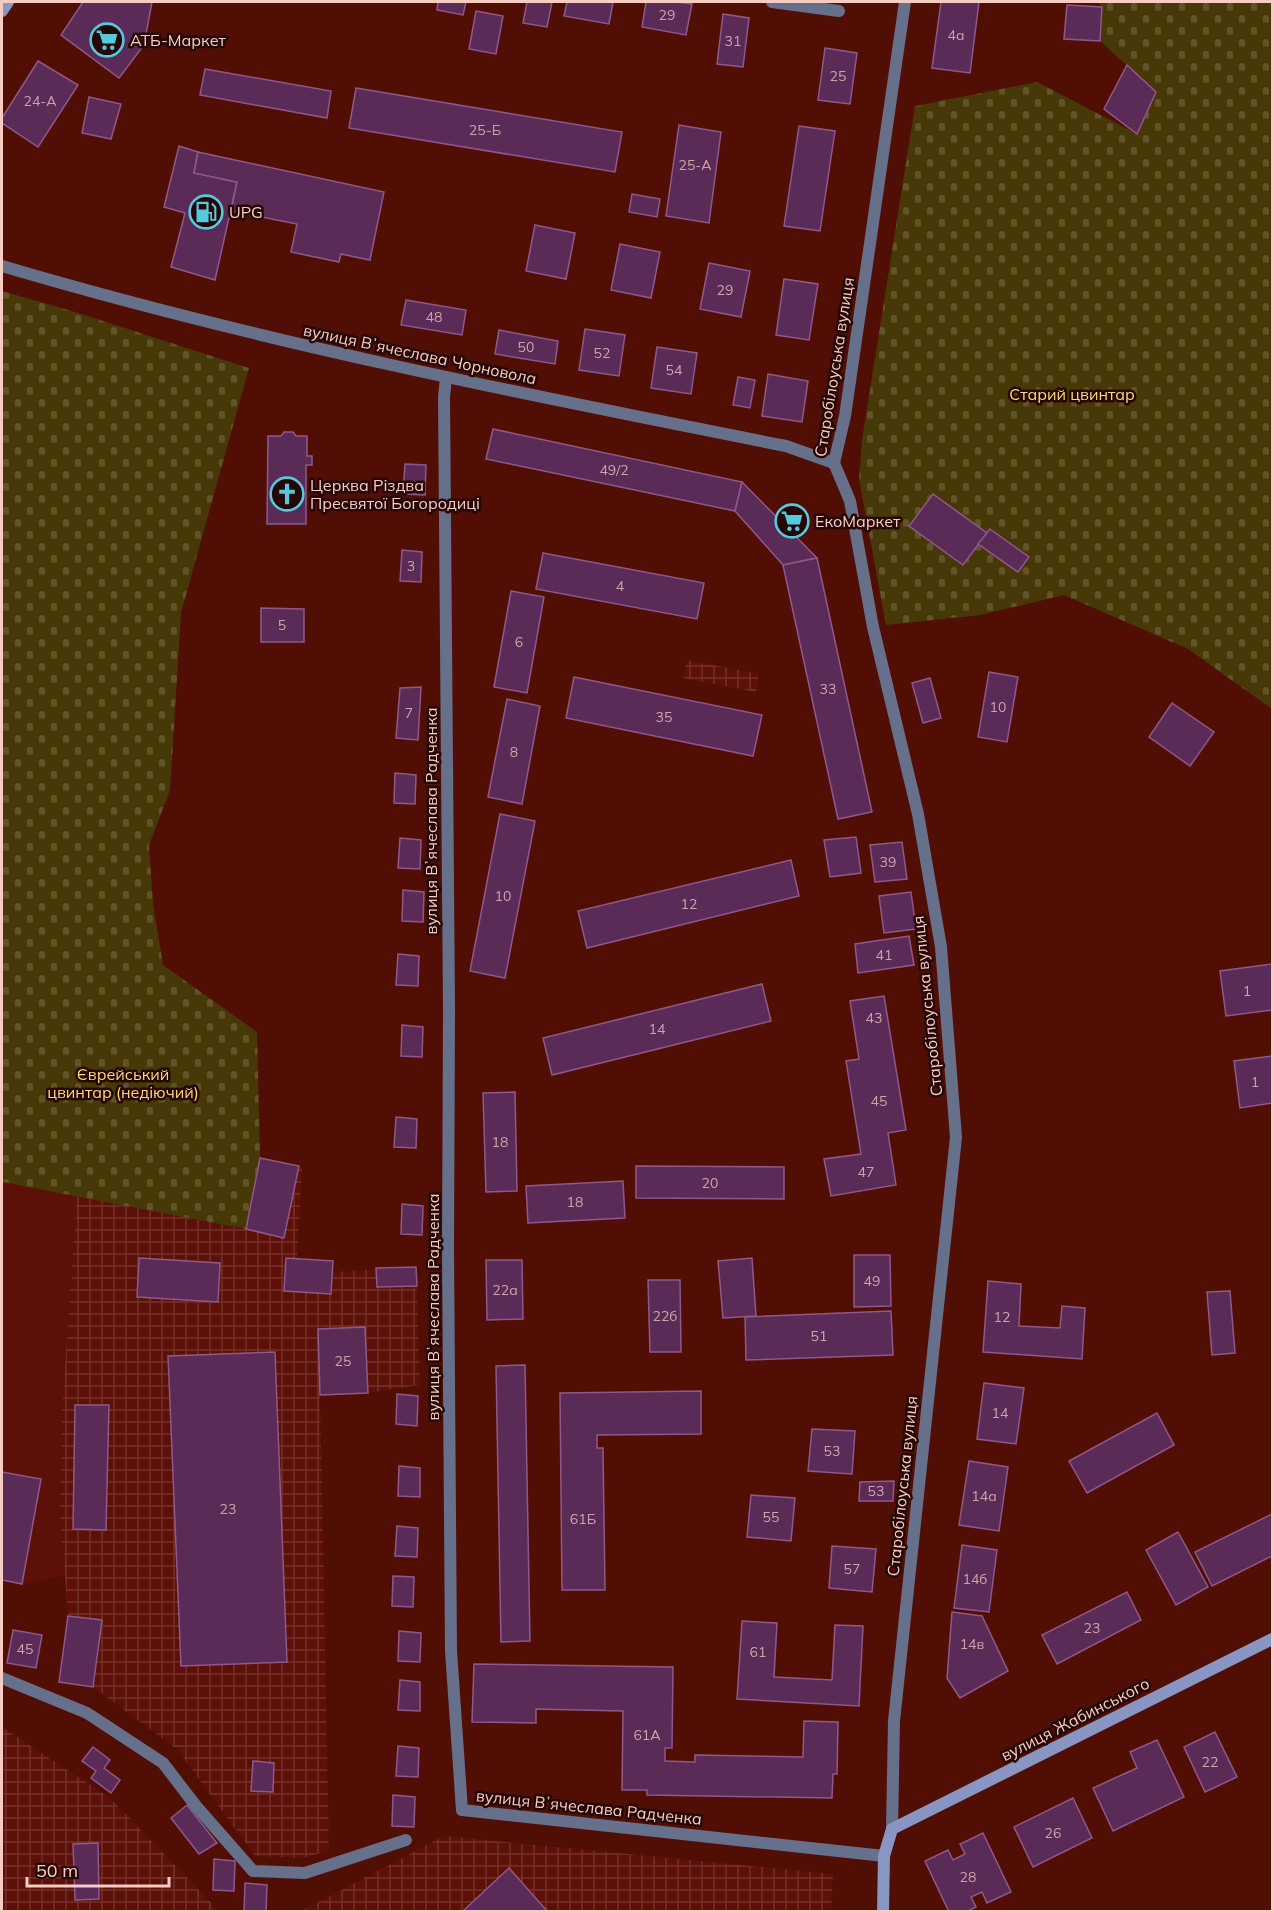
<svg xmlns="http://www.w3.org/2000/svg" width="1274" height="1913" font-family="Mulish,sans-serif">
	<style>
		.built { fill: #5c1007 }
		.industrial { fill: url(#industrial-grid) }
		.cemetery { fill: url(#cemetery-stones) }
		.building { fill: #5b2b57; stroke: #90588a; stroke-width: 1.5 }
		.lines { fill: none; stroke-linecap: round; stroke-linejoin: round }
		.street { stroke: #67708b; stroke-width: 12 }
		.secondary { stroke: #8996c3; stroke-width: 12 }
		.labels { text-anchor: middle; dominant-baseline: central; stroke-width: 5; stroke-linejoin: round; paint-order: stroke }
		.number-label { font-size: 14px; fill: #cfa4a8 }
		.poi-label { font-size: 16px; fill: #f6ccc3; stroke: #250805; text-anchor: start }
		.street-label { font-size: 16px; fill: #f6ccc3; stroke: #250805 }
		.park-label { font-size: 16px; fill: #fbda77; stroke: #250805 }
	</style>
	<defs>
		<pattern id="industrial-grid" width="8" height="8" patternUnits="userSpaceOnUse" patternTransform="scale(1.5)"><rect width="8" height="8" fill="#5c1007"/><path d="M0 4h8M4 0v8" fill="none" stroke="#74322a"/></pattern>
		<pattern id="cemetery-stones" width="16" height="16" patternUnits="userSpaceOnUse" patternTransform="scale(1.5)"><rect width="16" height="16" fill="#463807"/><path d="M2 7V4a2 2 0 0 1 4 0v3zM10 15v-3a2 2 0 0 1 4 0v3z" fill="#61542a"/></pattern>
	</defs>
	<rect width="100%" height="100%" fill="#510e05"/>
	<path class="built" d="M2,1182L77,1196L63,1395L60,1511L65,1576L22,1584L2,1580Z"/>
	<g class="industrial">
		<path d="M687,660L759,674L756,692L683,678Z"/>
		<path d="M260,1158L302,1168L297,1259L333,1261V1272L416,1267L420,1385L368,1393L320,1396L329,1851L302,1858L255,1856L177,1749L93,1687L59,1682L68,1616L60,1511L63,1395L77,1196L245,1229Z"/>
		<path d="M2,1727L110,1798L219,1911H2Z"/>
		<path d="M444,1836L833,1874L831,1911L300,1912Z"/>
	</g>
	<g class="cemetery">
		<path d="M1097,2H1272V709L1188,649L1064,595L980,615L886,625L859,479L862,440L915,106L1037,82L1137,134L1156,92L1100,41L1102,7Z"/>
		<path d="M2,291L75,312L249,368L181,613L170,790L149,845L153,904L163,965L257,1032L260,1158L246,1229L2,1182Z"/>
	</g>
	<g class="building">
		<path d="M83,2H152L144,45L119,78L61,35Z"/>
		<path d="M438,2H466L463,15L437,10Z"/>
		<path d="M527,2H552L547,27L523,23Z"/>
		<path d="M567,2H613L609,24L564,16Z"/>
		<path d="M646,2H676L692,4L686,35L642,27Z"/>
		<path d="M941,2H979L970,73L932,68Z"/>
		<path d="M1067,5L1102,7L1100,41L1064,39Z"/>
		<path d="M476,11L503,16L496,54L469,49Z"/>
		<path d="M723,14L749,18L743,67L717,64Z"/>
		<path d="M825,48L857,53L850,104L818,100Z"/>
		<path d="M38,61L78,85L38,147L2,123V118Z"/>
		<path d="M1127,65L1156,92L1137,134L1104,109Z"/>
		<path d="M205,69L331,91L327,118L200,95Z"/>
		<path d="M356,88L622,132L615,172L349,128Z"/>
		<path d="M89,97L121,104L111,139L82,133Z"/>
		<path d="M679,125L721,132L709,223L666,216Z"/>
		<path d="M799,126L835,131L820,231L784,226Z"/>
		<path d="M179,146L198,152L194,173L237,182L215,280L171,267L185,213L164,207Z"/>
		<path d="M198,152L384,192L370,260L341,254L339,262L291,252L297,224L231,211L237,182L194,173Z"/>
		<path d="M632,194L660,199L657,217L629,212Z"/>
		<path d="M535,225L575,233L566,279L526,271Z"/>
		<path d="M620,244L660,252L651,298L611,290Z"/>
		<path d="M709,263L750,271L741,317L700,309Z"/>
		<path d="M784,279L818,284L809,340L776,335Z"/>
		<path d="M406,300L466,310L462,335L401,325Z"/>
		<path d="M585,329L625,335L619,376L579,370Z"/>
		<path d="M499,330L558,341L555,364L495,354Z"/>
		<path d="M657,347L697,353L691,394L651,388Z"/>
		<path d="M768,374L808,381L802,422L762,416Z"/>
		<path d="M738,377L755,380L750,408L733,405Z"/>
		<path d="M493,429L742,482L735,511L486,459Z"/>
		<path d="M284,432H293L296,436H307V456H312V465H306V524H267L268,436H281Z"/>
		<path d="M405,464L426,465L425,495L403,494Z"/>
		<path d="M742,482L817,558L783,565L735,511Z"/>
		<path d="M933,494L987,533L963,565L909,526Z"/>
		<path d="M990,529L1029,557L1018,572L978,544Z"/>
		<path d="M402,550L422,552L421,582L400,581Z"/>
		<path d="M543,553L704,583L697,619L536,589Z"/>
		<path d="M817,558L872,812L838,819L783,565Z"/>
		<path d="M511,591L544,597L527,693L494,687Z"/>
		<path d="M261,608L304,609V642H261Z"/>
		<path d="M989,672L1018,677L1007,742L978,737Z"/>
		<path d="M574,677L762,715L753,756L566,718Z"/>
		<path d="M930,678L941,718L923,723L912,683Z"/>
		<path d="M421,687L418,740L396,738L400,688Z"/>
		<path d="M507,699L540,706L522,804L488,797Z"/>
		<path d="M1172,703L1214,732L1190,766L1149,737Z"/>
		<path d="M395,773L416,775L415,804L394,803Z"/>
		<path d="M500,814L535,821L505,978L470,971Z"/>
		<path d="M856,837L861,873L830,877L824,840Z"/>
		<path d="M400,838L421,840L420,869L398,868Z"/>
		<path d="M902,842L907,879L875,882L870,845Z"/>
		<path d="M791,860L799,896L587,948L578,911Z"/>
		<path d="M403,890L424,892L423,922L402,921Z"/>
		<path d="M911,892L916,929L884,933L879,896Z"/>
		<path d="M909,936L914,965L858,973L855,944Z"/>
		<path d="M398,954L419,956L418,986L396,985Z"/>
		<path d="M1272,964V1010L1226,1016L1220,971Z"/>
		<path d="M762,984L771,1021L552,1075L543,1038Z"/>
		<path d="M884,996L906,1130L888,1133L896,1185L831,1196L824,1159L861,1154L846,1061L859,1059L850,1001Z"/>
		<path d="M402,1025L423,1027L422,1057L401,1056Z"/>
		<path d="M1272,1056V1103L1240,1108L1234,1061Z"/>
		<path d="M515,1092L517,1191L486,1192L483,1093Z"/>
		<path d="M396,1117L417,1119L416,1148L394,1147Z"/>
		<path d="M260,1158L299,1166L284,1238L246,1229Z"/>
		<path d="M636,1166L784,1167V1199L636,1198Z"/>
		<path d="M623,1181L625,1218L528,1223L526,1186Z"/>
		<path d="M402,1204L423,1206L422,1235L401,1234Z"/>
		<path d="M854,1255H890L891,1306L854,1307Z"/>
		<path d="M139,1258L220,1263L218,1302L137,1297Z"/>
		<path d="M286,1258L333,1261L331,1294L284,1291Z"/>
		<path d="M752,1258L756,1316L723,1318L718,1261Z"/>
		<path d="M486,1260H522L523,1319L487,1320Z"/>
		<path d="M416,1267L417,1286L377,1287L376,1268Z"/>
		<path d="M648,1280H680L681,1352H650Z"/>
		<path d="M988,1281L1021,1284L1019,1326L1060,1328L1062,1306L1085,1308L1082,1359L983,1352Z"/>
		<path d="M1230,1291L1235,1353L1212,1355L1207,1292Z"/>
		<path d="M891,1311L893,1355L746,1360L745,1317Z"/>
		<path d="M365,1327L368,1393L320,1395L318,1329Z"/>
		<path d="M275,1352L287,1662L181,1666L168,1356Z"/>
		<path d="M525,1365L530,1641L501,1642L496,1366Z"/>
		<path d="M984,1383L1024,1388L1016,1444L977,1439Z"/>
		<path d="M701,1391V1434L597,1435V1448H603L605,1590H562L560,1393Z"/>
		<path d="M397,1394L418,1396L417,1426L396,1424Z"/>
		<path d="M75,1405H109L106,1530L73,1529Z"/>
		<path d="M1157,1413L1174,1445L1087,1493L1069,1461Z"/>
		<path d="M812,1429L855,1431L852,1474L808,1471Z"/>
		<path d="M969,1461L1008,1467L999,1531L959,1525Z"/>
		<path d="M399,1466L420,1468V1497L398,1496Z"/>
		<path d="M2,1472L41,1479L22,1584L2,1580Z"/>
		<path d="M894,1481L893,1501H859L860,1482Z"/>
		<path d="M751,1495L795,1498L791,1541L747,1537Z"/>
		<path d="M1272,1514V1556L1212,1586L1195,1552Z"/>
		<path d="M397,1526L418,1528L417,1557L395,1556Z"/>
		<path d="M1178,1532L1208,1587L1176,1605L1146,1550Z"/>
		<path d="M962,1545L997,1550L989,1612L954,1608Z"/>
		<path d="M832,1546L876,1549L872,1592L829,1588Z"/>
		<path d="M393,1576L414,1577L413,1607L392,1606Z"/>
		<path d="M1127,1592L1141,1620L1057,1664L1042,1635Z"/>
		<path d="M952,1612L982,1616L1008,1671L960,1698L947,1678Z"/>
		<path d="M68,1616L102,1620L93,1687L59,1682Z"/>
		<path d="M742,1621L777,1623L774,1677L832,1680L835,1625L863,1626L859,1706L737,1699Z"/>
		<path d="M13,1630L42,1635L36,1668L7,1663Z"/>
		<path d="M399,1631L421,1633L420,1662L398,1661Z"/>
		<path d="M474,1664L673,1667L672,1748H665V1761L695,1762V1755L803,1757L804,1721L838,1722L837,1774H833L832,1798L647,1795V1790H622L623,1711L536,1709V1723L472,1722Z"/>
		<path d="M400,1680L420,1682V1711L398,1710Z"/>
		<path d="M1215,1732L1237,1777L1205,1792L1184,1747Z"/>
		<path d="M1157,1740L1184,1797L1113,1831L1093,1788L1137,1768L1130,1752Z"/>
		<path d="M398,1746L419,1748L418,1777L396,1776Z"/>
		<path d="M93,1747L110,1760L104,1768L120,1780L111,1793L91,1778L96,1771L82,1761Z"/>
		<path d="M253,1761L274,1763L273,1792L251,1791Z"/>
		<path d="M393,1795L415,1797L414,1827L392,1826Z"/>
		<path d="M1073,1798L1092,1838L1033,1867L1014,1827Z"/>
		<path d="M187,1805L217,1843L199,1854L171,1818Z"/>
		<path d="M983,1833L1011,1892L987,1903L982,1892L971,1897L976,1907L966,1912H949L925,1861L948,1850L953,1860L965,1854L960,1844Z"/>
		<path d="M98,1843L99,1899L75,1900L73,1844Z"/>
		<path d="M214,1859L235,1861L234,1891L213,1890Z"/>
		<path d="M509,1868L548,1912H462Z"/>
		<path d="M245,1883L267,1885L266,1912H244Z"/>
	</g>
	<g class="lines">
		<g class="street">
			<path d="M772,2L839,11"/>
			<path d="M2,266C259,342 522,394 786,446L834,463"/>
			<path d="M446,378L444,397L449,1009L448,1249L451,1651L462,1810L884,1856"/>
			<path d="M2,1678L87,1713L163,1763L196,1806L253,1871L305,1873L406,1840"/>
			<path d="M892,1829L894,1721L956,1137L941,947L918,814L873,627L850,501L834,463L845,416L905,2"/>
		</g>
		<g class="secondary">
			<path d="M2,11L8,2"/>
			<path d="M883,1912L884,1856L892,1829L1272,1639"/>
		</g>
	</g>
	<defs>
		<g id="supermarket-ring" transform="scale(1.725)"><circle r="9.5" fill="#250805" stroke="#55cadf" stroke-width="1.5"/><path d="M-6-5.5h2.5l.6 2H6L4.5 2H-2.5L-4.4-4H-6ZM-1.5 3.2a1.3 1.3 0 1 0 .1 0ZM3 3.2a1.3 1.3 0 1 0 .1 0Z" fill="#55cadf"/></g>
		<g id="fuel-ring" transform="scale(1.725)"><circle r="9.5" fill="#250805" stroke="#55cadf" stroke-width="1.5"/><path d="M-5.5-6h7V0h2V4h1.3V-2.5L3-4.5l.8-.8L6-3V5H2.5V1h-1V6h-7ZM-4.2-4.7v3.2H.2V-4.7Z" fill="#55cadf"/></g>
		<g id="church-ring" transform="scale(1.725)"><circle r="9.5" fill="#250805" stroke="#55cadf" stroke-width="1.5"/><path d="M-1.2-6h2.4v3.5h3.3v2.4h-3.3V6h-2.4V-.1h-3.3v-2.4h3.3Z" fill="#55cadf"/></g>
	</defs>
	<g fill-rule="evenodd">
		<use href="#supermarket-ring" x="107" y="40"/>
		<use href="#fuel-ring" x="206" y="212"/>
		<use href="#church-ring" x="287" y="494"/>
		<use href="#supermarket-ring" x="792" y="521"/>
	</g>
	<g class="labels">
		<g class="number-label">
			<text x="667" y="15">29</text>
			<text x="956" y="35">4а</text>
			<text x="733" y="41">31</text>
			<text x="838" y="76">25</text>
			<text x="40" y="101">24-А</text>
			<text x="485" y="130">25-Б</text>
			<text x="695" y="165">25-А</text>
			<text x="725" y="290">29</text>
			<text x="434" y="317">48</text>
			<text x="526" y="347">50</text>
			<text x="602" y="353">52</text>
			<text x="674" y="370">54</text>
			<text x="614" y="470">49/2</text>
			<text x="411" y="566">3</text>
			<text x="620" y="586">4</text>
			<text x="282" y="625">5</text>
			<text x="519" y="642">6</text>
			<text x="828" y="689">33</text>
			<text x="998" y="707">10</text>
			<text x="409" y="713">7</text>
			<text x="664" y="717">35</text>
			<text x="514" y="752">8</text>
			<text x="888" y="862">39</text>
			<text x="503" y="896">10</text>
			<text x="689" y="904">12</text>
			<text x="884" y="955">41</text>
			<text x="1247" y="991">1</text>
			<text x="874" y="1018">43</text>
			<text x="657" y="1029">14</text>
			<text x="1255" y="1082">1</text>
			<text x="879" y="1101">45</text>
			<text x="500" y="1142">18</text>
			<text x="866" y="1172">47</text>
			<text x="710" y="1183">20</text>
			<text x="575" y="1202">18</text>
			<text x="872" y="1281">49</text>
			<text x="505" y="1290">22а</text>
			<text x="665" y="1316">22б</text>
			<text x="1002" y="1317">12</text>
			<text x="819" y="1336">51</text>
			<text x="343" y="1361">25</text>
			<text x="1000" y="1413">14</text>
			<text x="832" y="1451">53</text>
			<text x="876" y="1491">53</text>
			<text x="984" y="1496">14а</text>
			<text x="228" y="1509">23</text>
			<text x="771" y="1517">55</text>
			<text x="583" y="1519">61Б</text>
			<text x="852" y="1569">57</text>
			<text x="975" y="1579">14б</text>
			<text x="1092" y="1628">23</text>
			<text x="972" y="1644">14в</text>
			<text x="25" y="1649">45</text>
			<text x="758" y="1652">61</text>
			<text x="647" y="1735">61А</text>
			<text x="1210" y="1762">22</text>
			<text x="1053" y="1833">26</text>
			<text x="968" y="1877">28</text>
		</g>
		<g class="poi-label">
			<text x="130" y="40">АТБ-Маркет</text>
			<text x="229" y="212">UPG</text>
			<text x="310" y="485">Церква Різдва<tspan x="310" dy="18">Пресвятої Богородиці</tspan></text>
			<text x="815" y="521">ЕкоМаркет</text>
		</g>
		<g class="street-label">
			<text transform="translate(420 354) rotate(12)">вулиця Вʼячеслава Чорновола</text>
			<text transform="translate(834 367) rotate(-81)">Старобілоуська вулиця</text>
			<text transform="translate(431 821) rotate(-90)">вулиця Вʼячеслава Радченка</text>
			<text transform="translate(927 1006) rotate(-96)">Старобілоуська вулиця</text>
			<text transform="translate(433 1307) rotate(-90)">вулиця Вʼячеслава Радченка</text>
			<text transform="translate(902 1486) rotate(-84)">Старобілоуська вулиця</text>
			<text transform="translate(1075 1719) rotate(-27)">вулиця Жабинського</text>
			<text transform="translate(589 1807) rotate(6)">вулиця Вʼячеслава Радченка</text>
		</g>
		<g class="park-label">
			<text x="1072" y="394">Старий цвинтар</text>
			<text x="123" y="1074">Єврейський<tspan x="123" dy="18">цвинтар (недіючий)</tspan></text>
		</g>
	</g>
	<rect width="1274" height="1913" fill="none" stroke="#f6ccc3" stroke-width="6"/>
	<path d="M27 1877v9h142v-9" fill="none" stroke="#f6ccc3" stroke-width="3"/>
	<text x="36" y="1877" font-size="18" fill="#f6ccc3" stroke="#250805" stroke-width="4.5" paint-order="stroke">50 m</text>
</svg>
